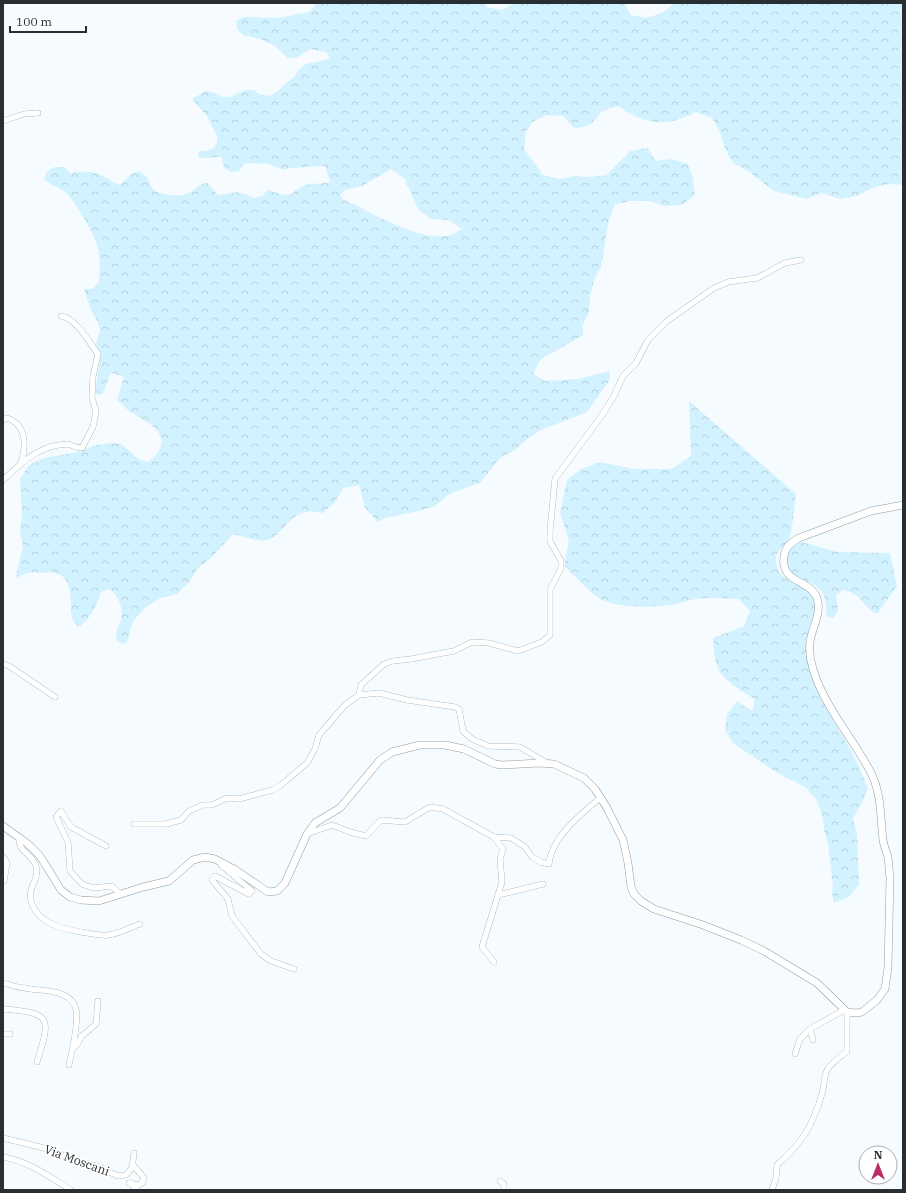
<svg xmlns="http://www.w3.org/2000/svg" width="906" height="1193" font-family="'IBM Plex Serif',serif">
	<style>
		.forest { fill: url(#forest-crowns); fill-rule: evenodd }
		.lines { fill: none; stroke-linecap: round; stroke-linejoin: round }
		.minor-casing { stroke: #8e9da3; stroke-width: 6 }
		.tertiary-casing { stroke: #8e9da3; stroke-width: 8 }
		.minor { stroke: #fff; stroke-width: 5.5 }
		.tertiary { stroke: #fff; stroke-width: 7 }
		.labels { text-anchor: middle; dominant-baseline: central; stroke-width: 4; stroke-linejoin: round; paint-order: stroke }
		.street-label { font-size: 12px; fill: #282e31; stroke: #fff }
	</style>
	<defs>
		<pattern id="forest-crowns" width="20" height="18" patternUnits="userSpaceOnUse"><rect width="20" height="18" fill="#d3f2ff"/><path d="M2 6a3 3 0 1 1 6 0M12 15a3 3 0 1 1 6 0" fill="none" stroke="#b5d0db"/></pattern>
	</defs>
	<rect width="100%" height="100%" fill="#f5fbfe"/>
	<g class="forest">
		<path d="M316,3H485L486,7L502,10L515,3H624L631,15L646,18L662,13L675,3H740L745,5L749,3H903V185L888,184L872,188L857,196L841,199L821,193L807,199L774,191L748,171L733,163L725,149L720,132L712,118L696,112C665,128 646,125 618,106L602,111L591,124L575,129L563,116L547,115L532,122L526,132L524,149L543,175L559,179L575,176L591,177L607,175L630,151L647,148L656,161L672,159L688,164L693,179L695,195L682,205L665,206L649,201H631L615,204L609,219L601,267L594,280L590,296L589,313L582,326L583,335L540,360L533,374L545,381L578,379L610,371L609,381L587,412L541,430L527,439L515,450L500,458L480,483L463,489L448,495L435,506L419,511L385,518L378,522L365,508L359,485L343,488L335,502L323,513C318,512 312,511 307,512C288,514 284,535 267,540C258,542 242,536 233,534L211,558L198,568L189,582L177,594L160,598L146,607L134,620L130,629L129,637L125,644L117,641C115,630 118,629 121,620C124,608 118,595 109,589L101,592C97,605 90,619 79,627C77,625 74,623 73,620C68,606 76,581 58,574C52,571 48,573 42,573C28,572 28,572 15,579L23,547L20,530L22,513L20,479L29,465L44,458L77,452L96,445L112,443L121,444L140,460L148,462C154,458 157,455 160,448C168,428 140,420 128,410C124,407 121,403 117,400L124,377L111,373L103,393L97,396C93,378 106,360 96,344L100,331L98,322L90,308L84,289H92L99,283C99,272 101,259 98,248C95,236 75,200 65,192C58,186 52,187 44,179L47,171L55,167H64L70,173C78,171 93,171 101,175C108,178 113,183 120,185L132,173L139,171L146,176L154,191C165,195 183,199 194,190C199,186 200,184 207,183L218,195L239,192L255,198L262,196L268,190L284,195L292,194C305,180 314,186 330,182L325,166L291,168L283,170L268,164L251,163L244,164L239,171L231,172L224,168L221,157L204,158L198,157L199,151C211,151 214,150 218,139L207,116L192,99L206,91L215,93L222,97H230L245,90H254L261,95L269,96L276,92L295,76L299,69L306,64L330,59L326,52L310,49L296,58H288L275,46L260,39L243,35L237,29L236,21L244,17L278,18L309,12L315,6ZM391,169L405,179L418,209L431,219L448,220L462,229C458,231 454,234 451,235C418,243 373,212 344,200L340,195L345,190L362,186Z"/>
		<path d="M689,401L796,494C795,502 792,534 789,539C785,546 777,549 776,558C775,561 777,564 777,567C783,585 808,584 814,601C817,611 811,620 809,630C806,639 806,654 808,663C813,690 830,713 843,737C853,753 861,770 868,789L861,804L853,818L857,834L859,884L849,897L834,903L832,893L833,886L828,845L824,829L822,814L816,799L805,787L776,772L734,744L725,730L727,714L737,701L752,711L754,707V699C724,679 714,676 713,638L744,626L750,611L739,599C723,598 706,597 690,600C685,601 680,603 675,604C655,608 615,609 597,597C585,588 575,576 564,566L569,541L560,513L567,480L581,469L600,462L633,469H672L691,456Z"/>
		<path d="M798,541L837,552L890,553L897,586L878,613H875C860,604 862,594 843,590L836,595L838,612L833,618L827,616C826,608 826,599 822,592C811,576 786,583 787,558C787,549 791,546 798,541Z"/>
	</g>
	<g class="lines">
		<g class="minor-casing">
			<g id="minor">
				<path d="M3,121L24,114L38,113"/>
				<path d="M3,420L7,418C27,425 26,446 21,463"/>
				<path d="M3,480C19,465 35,449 58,445C61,445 65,444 67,444C73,445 75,448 82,448L93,427L96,411L92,398L93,376L98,354C88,341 77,319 61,316"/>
				<path d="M3,664L9,666L55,697"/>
				<path d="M359,695L361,685L384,664L393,661L411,659L454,651L472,642L489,643L518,651L542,642L550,635V590L561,568V561L550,541V531L555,479L602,415L614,396L623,376L636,363L648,340L667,321L714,288L728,282L757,278L785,263L801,260"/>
				<path d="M134,824H166L181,820L189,811L203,805H212L227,798L239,799L272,790L281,785L307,763L315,749L319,735L345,705L359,695L379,693L407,700L455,707L459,709L463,731L472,739L488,746L520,747L547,763"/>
				<path d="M307,834L332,825L350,832L366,836L381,820L405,822L430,807L443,809L494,837L503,849L500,859L502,882L482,947L494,962"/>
				<path d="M494,837L511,838L525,847L532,857L541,862L549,864C551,838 581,814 600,798"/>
				<path d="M19,839C18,851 33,855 36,866C40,880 27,887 31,901C38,925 66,930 87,933C94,934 101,936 108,935C119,934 129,928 140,924"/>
				<path d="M106,846L71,827L61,811L56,817L68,842L70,871L82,884L93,888L112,886L120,894"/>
				<path d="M3,857L7,863L4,881"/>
				<path d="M221,865L252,891L249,894L215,876L212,880L228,899L232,916L261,954L271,961L294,969"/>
				<path d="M498,895L543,884"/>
				<path d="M3,983C12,986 21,988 31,989C45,991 68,990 75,1006C80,1017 72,1052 69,1065"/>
				<path d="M3,1009C52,1013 51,1017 37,1062"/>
				<path d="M810,1029L813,1040"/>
				<path d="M3,1034H10"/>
				<path d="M73,1048L76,1046L82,1036L96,1024L98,1001"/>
				<path d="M795,1054L800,1039L810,1029L844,1010"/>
				<path d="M3,1138L48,1149L75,1160L99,1167L118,1176L126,1175L132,1168L134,1153"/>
				<path d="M3,1157C28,1161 50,1177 71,1190"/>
				<path d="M500,1181L504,1184V1190"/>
				<path d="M129,1183L138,1185L142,1183L144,1178L133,1165"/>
				<path d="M130,1183L137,1190"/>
				<path d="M772,1190L776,1178L777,1165C803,1142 812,1127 822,1094C824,1086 824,1077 827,1070C829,1065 843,1055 847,1051V1012"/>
			</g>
		</g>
		<g class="tertiary-casing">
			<path id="tertiary" d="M3,826L28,844L40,856L61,890L70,897L81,900L99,901L143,887L169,881L193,860L205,857L215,859L234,869L268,892L277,891L285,883L307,834L315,823L340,808L380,760L392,752L420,745H445L464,749L495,764L502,765L539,763L554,764L584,778L595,789L607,808L623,840L628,863L631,887L634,894L641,901L654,909L703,925L741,940L764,951L817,983L847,1012L856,1013L862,1012L877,1000L885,989L888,968L890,878C889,871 889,864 888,857C886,851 884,846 883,840C880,815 882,792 869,769C851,736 824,706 813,669C810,660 809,651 810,642C812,627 822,614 817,598C810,579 780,584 784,556C785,548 791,542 799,538L871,511L903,505"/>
		</g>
		<use href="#minor" class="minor"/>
		<use href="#tertiary" class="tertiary"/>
	</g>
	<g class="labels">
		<g class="street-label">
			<text transform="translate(77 1160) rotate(20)">Via Moscani</text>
		</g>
	</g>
	<rect width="906" height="1193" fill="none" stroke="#282e31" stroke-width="8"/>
	<g transform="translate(878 1165)"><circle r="19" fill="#ffffff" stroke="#a9abad"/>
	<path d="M0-3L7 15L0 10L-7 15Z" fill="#b92e68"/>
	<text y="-6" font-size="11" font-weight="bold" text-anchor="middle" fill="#282e31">N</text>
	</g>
	<path d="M10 26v6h76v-6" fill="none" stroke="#282e31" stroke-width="2"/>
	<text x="16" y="26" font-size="12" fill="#282e31" stroke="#ffffff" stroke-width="3" paint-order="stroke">100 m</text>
</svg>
